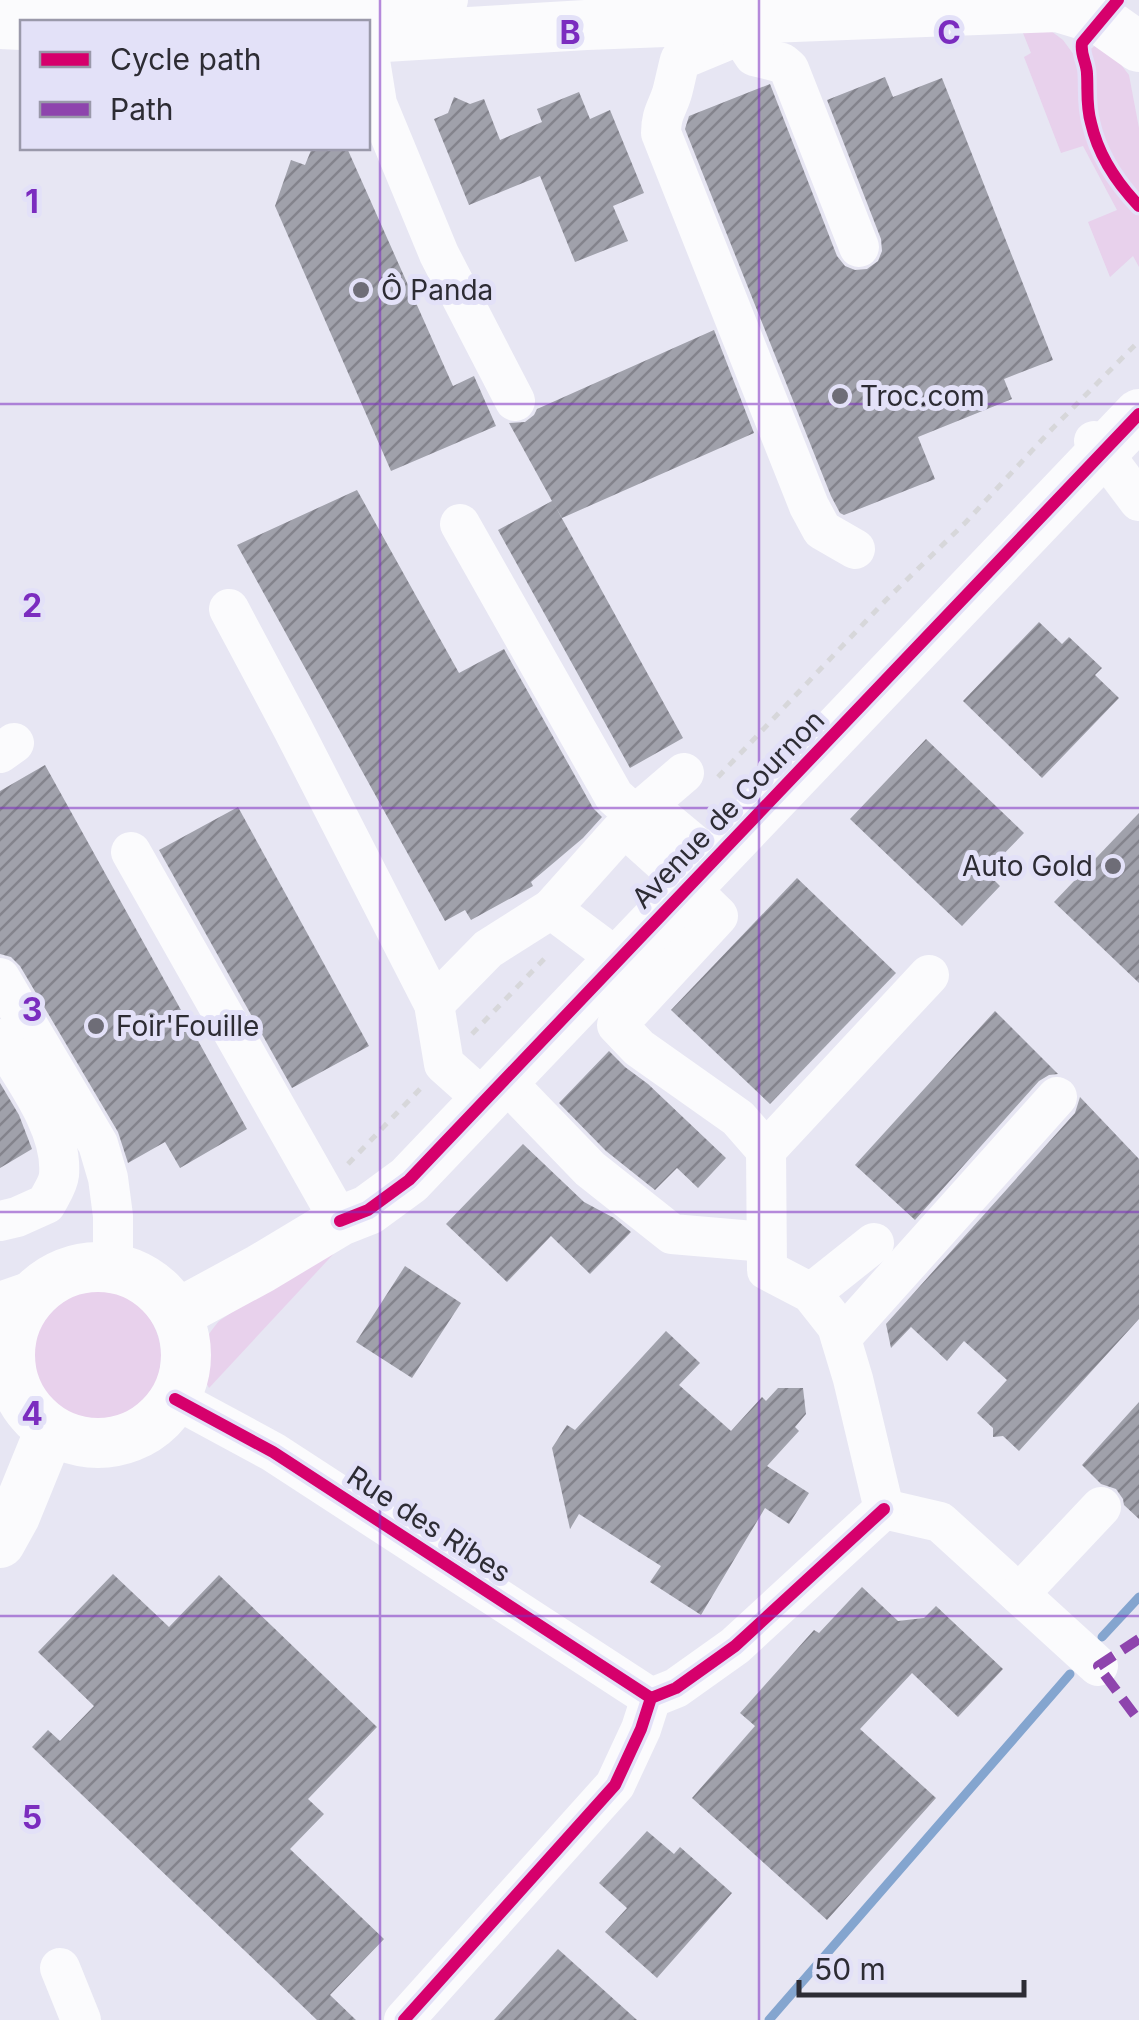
<svg xmlns="http://www.w3.org/2000/svg" width="1139" height="2020" font-family="Inter,sans-serif">
	<style>
		.green { fill: #e8d1ec }
		.lines { fill: none; stroke-linecap: round; stroke-linejoin: round }
		.stream { stroke: #84a5cf; stroke-width: 9 }
		.building { fill: url(#building-hatch) }
		.path { stroke: #d7d7da; stroke-width: 5; stroke-dasharray: 8 8; stroke-linecap: butt }
		.minor { stroke: #fbfbfd; stroke-width: 40 }
		.major { stroke: #fbfbfd; stroke-width: 50 }
		.quiet { stroke: #8e44ad; stroke-width: 10; stroke-dasharray: 20 10; stroke-linecap: butt }
		.cycleway-casing { stroke: #e3e1f8; stroke-width: 19 }
		.cycleway { stroke: #d6006c; stroke-width: 12 }
		.grid { fill: none; stroke: #7b2cbf; stroke-width: 2.5; stroke-opacity: 0.55 }
		.poi-dot { fill: #6e6d77; stroke: #e3e1f8; stroke-width: 4 }
		.labels { text-anchor: middle; dominant-baseline: central; stroke-width: 10; stroke-linejoin: round; paint-order: stroke }
		.poi-label { font-size: 28px; fill: #2d2c34; stroke: #e3e1f8; text-anchor: start }
		.street-label { font-size: 28px; fill: #2d2c34; stroke: #e3e1f8 }
		.grid-label { font-size: 32px; text-anchor: middle; font-weight: bold; fill: #7b2cbf; stroke: #e3e1f8; stroke-width: 10; stroke-linejoin: round; paint-order: stroke }
	</style>
	<defs>
		<pattern id="building-hatch" width="6" height="6" patternUnits="userSpaceOnUse" patternTransform="scale(2.5)"><rect width="6" height="6" fill="#a0a1ab"/><path d="M-1 1l2-2M0 6l6-6M5 7l2-2" fill="none" stroke="#83838c"/></pattern>
	</defs>
	<rect width="100%" height="100%" fill="#e7e6f3"/>
	<g class="green">
		<path d="M1021,28H1047L1063,40L1074,55L1080,73L1079,104L1090,144L1115,188L1139,215V267L1133,256L1110,277L1088,222L1117,210L1083,146L1061,153L1024,57L1031,53Z"/>
		<path d="M1102,40L1129,75L1139,128V197L1126,180L1102,137L1094,106L1093,85L1087,52Z"/>
		<path d="M335,1242L340,1247L209,1388C194,1359 199,1345 219,1321Z"/>
		<circle cx="93" cy="1356" r="68"/>
	</g>
	<g class="lines">
		<g class="stream">
			<path d="M1102,1637L1139,1597"/>
			<path d="M769,2020L1070,1674"/>
		</g>
	</g>
	<g class="building">
		<path d="M885,77L893,97L942,78L1053,360L1004,379L1012,399L918,437L935,479L844,515L840,513L831,496L685,129L689,116L770,84L837,256L845,266L855,270L867,269L878,261L882,251L881,239L827,100Z"/>
		<path d="M579,92L590,119L610,110L644,193L613,206L628,241L575,262L540,176L469,205L434,119L448,113L454,97L470,104L484,99L500,140L542,122L537,109Z"/>
		<path d="M312,148H347L453,386L474,376L496,426L391,471L275,206L291,160L305,165Z"/>
		<path d="M714,330L754,433L562,518L554,504L683,738L630,768L498,530L552,501L509,423L525,422L534,415L537,409Z"/>
		<path d="M357,490L459,673L504,649L593,808L602,817L583,838L531,882L533,886L471,920L465,910L445,921L237,545Z"/>
		<path d="M1039,622L1062,644L1069,637L1102,668L1095,675L1119,698L1042,778L963,701Z"/>
		<path d="M926,739L1024,833L986,872L1000,886L962,926L850,819Z"/>
		<path d="M45,765L247,1129L180,1168L165,1142L128,1163L118,1132L20,966L11,957L0,954V791Z"/>
		<path d="M238,807L369,1046L292,1088L159,850Z"/>
		<path d="M1139,813V983L1054,902Z"/>
		<path d="M797,878L896,973L770,1104L671,1010Z"/>
		<path d="M995,1011L1058,1074L1049,1075L1039,1081L915,1220L855,1165Z"/>
		<path d="M609,1051L625,1067L648,1084L726,1158L698,1188L677,1168L655,1190L606,1151L559,1103Z"/>
		<path d="M0,1083L19,1115L32,1149L0,1168Z"/>
		<path d="M1080,1097L1139,1159V1319L1019,1451L1003,1436L993,1437V1428L977,1413L1007,1380L964,1341L947,1361L911,1327L891,1348L886,1324L1075,1113Z"/>
		<path d="M523,1144L584,1202L614,1218L631,1232L590,1274L551,1236L507,1282L446,1224Z"/>
		<path d="M405,1266L461,1303L412,1378L356,1342Z"/>
		<path d="M666,1331L700,1363L679,1385L731,1431L762,1397L766,1401L778,1388H803L806,1414L795,1427L799,1431L767,1466L809,1493L789,1524L765,1508L701,1615L650,1582L661,1566L579,1514L570,1529L552,1448L567,1425L575,1430Z"/>
		<path d="M1139,1402V1519L1124,1505L1123,1499L1116,1489L1101,1484L1082,1465Z"/>
		<path d="M113,1574L169,1627L219,1575L377,1727L308,1799L324,1814L290,1849L384,1939L330,1995L356,2020H317L32,1747L48,1730L60,1741L94,1706L38,1652Z"/>
		<path d="M862,1587L898,1621L924,1618L936,1606L1003,1669L958,1717L912,1673L860,1729L936,1798L827,1920L692,1798L755,1726L740,1713L814,1630L819,1633Z"/>
		<path d="M647,1831L674,1854L680,1847L732,1893L657,1978L605,1932L627,1908L599,1883Z"/>
		<path d="M558,1949L637,2020H494Z"/>
	</g>
	<g class="lines">
		<g class="path">
			<path d="M718,777L886,600L965,523L1052,429L1139,341"/>
			<path d="M472,1034L548,955"/>
			<path d="M348,1164L420,1089"/>
		</g>
		<g class="minor">
			<path d="M0,7L194,12L448,0"/>
			<path d="M745,18L748,47L754,56L782,63L789,69L859,247"/>
			<path d="M749,38H733L680,60C677,71 675,82 672,93C667,109 661,114 661,133L809,506L822,530L855,549"/>
			<path d="M368,48L377,104L439,254L515,401"/>
			<path d="M1094,441L1139,501"/>
			<path d="M460,524L614,796L635,815"/>
			<path d="M229,609L293,729L434,1004L444,1064L472,1089"/>
			<path d="M0,753L14,743"/>
			<path d="M647,805L701,850"/>
			<path d="M625,828L676,874"/>
			<path d="M131,852L340,1221"/>
			<path d="M688,887L718,916L617,1025L639,1048L738,1118L766,1150L767,1270L811,1293L837,1326L853,1379L884,1509"/>
			<path d="M551,909L635,815L684,773"/>
			<path d="M0,978L98,1144L108,1178L113,1216V1267"/>
			<path d="M434,1004L488,949L551,909L606,950"/>
			<path d="M0,1039C23,1077 63,1128 59,1175C58,1185 50,1196 46,1204L17,1217L0,1221"/>
			<path d="M504,1080L590,1169L672,1234L766,1242"/>
			<path d="M766,1150L929,975"/>
			<path d="M811,1293L874,1243"/>
			<path d="M0,1302L37,1289"/>
			<path d="M841,1338L1057,1097"/>
			<path d="M0,1355L8,1360"/>
			<path d="M175,1399L273,1452L651,1698"/>
			<path d="M884,1509L940,1522L1098,1666"/>
			<path d="M1019,1594L1101,1507"/>
			<path d="M60,1968L81,2020"/>
			<path d="M404,2020L615,1785L641,1729L651,1698L676,1688L735,1646L884,1509"/>
		</g>
		<g class="major">
			<path d="M0,24L22,25"/>
			<path d="M368,38L586,25L1058,7L1101,20L1139,47"/>
			<circle cx="98" cy="1355" r="88"/>
			<path d="M177,1314L260,1269L340,1221L368,1210L409,1180L1139,414"/>
			<path d="M0,1543L15,1516L50,1430"/>
		</g>
		<path class="quiet" d="M1139,1639L1098,1666L1139,1721"/>
		<g class="cycleway-casing">
			<g id="cycleway">
				<path d="M1118,0L1082,43C1080,55 1087,63 1087,74C1088,90 1086,106 1091,123C1098,154 1117,183 1139,206"/>
				<path d="M340,1221L368,1210L409,1180L1139,414"/>
				<path d="M175,1399L273,1452L651,1698"/>
				<path d="M404,2020L615,1785L641,1729L651,1698L676,1688L735,1646L884,1509"/>
			</g>
		</g>
		<use href="#cycleway" class="cycleway"/>
	</g>
	<path class="grid" d="M380,0V2020M759,0V2020M0,404H1139M0,808H1139M0,1212H1139M0,1616H1139"/>
	<g class="poi-dot">
		<circle cx="361" cy="290" r="10"/>
		<circle cx="840" cy="396" r="10"/>
		<circle cx="1113" cy="866" r="10"/>
		<circle cx="96" cy="1026" r="10"/>
	</g>
	<g class="labels">
		<g class="poi-label">
			<text x="381" y="290">Ô Panda</text>
			<text x="860" y="396">Troc.com</text>
			<text x="1093" y="866" text-anchor="end">Auto Gold</text>
			<text x="116" y="1026">Foir'Fouille</text>
		</g>
		<g class="street-label">
			<text transform="translate(728 809) rotate(-46)">Avenue de Cournon</text>
			<text transform="translate(429 1524) rotate(33)">Rue des Ribes</text>
		</g>
	</g>
	<g class="grid-label">
		<text x="570" y="44">B</text>
		<text x="949" y="44">C</text>
		<text x="32" y="213">1</text>
		<text x="32" y="617">2</text>
		<text x="32" y="1021">3</text>
		<text x="32" y="1425">4</text>
		<text x="32" y="1829">5</text>
	</g>
	<rect x="20" y="20" width="350" height="130" fill="#e3e1f8" stroke="#9a99aa" stroke-width="2.5"/>
	<rect x="40" y="52" width="50" height="15" fill="#d6006c" stroke="#9a99aa" stroke-width="2.5"/>
	<text x="110" y="70" font-size="30" fill="#2d2c34">Cycle path</text>
	<rect x="40" y="102" width="50" height="15" fill="#8e44ad" stroke="#9a99aa" stroke-width="2.5"/>
	<text x="110" y="120" font-size="30" fill="#2d2c34">Path</text>
	<path d="M799 1980v15h225v-15" fill="none" stroke="#2d2c34" stroke-width="5"/>
	<text x="814" y="1980" font-size="30" fill="#2d2c34" stroke="#e3e1f8" stroke-width="8" paint-order="stroke">50 m</text>
</svg>
